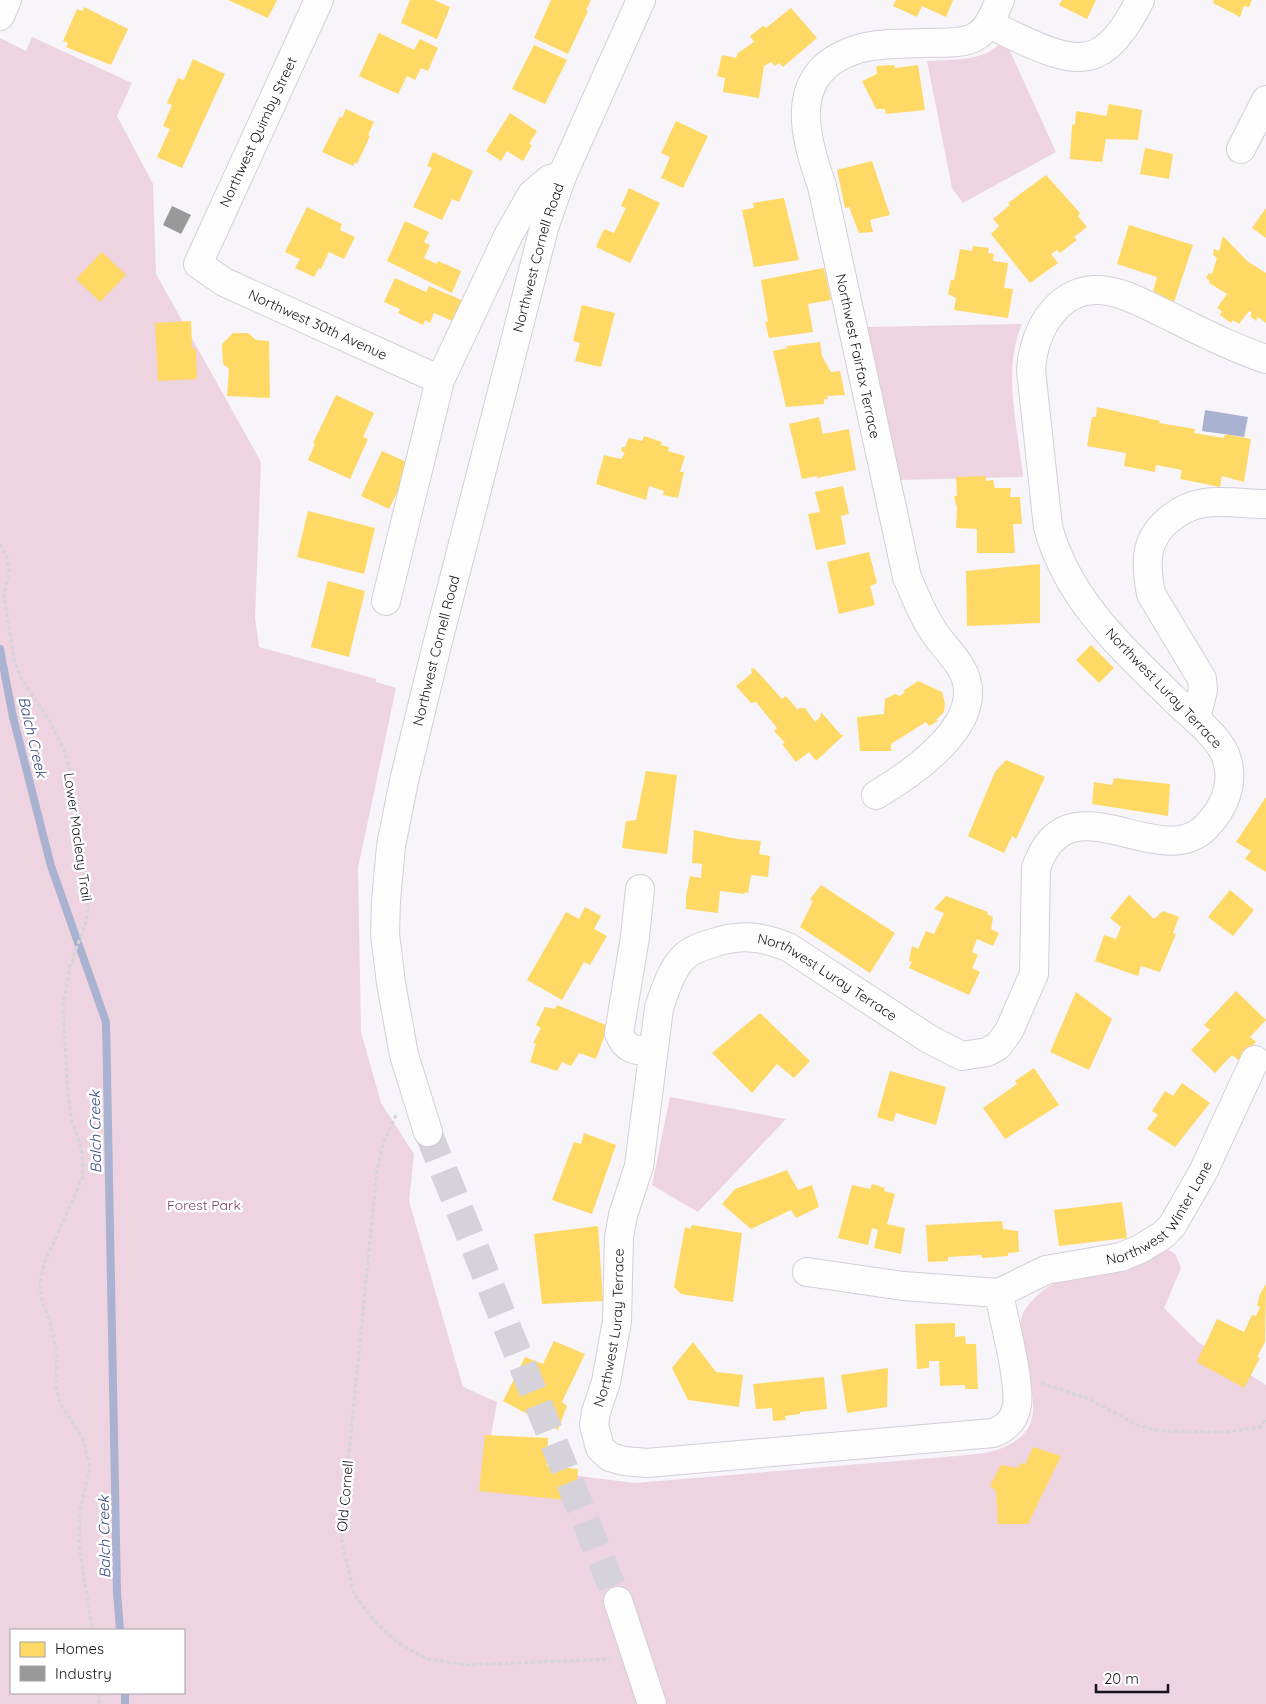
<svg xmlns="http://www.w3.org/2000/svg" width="1266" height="1704" font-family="Quicksand,sans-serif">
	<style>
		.green { fill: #edd4e0; fill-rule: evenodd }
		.water { fill: #a9b2d0 }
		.homes { fill: #ffd966 }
		.industry { fill: #999 }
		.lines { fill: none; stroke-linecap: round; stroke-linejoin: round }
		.stream { stroke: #a9b2d0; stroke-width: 8 }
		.major-tunnel { stroke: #d5d2d9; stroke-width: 28; stroke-dasharray: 28 14; stroke-linecap: butt }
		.minor-casing { stroke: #d3cfd7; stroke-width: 30 }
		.major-casing { stroke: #d3cfd7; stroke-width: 30 }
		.path { stroke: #d5d4d6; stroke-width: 3; stroke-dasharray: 4 2.5; stroke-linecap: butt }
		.minor { stroke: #fefdfe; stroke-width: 28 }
		.major { stroke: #fefdfe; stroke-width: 28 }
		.labels { text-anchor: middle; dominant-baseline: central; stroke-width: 5; stroke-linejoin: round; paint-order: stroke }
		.street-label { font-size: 14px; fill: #17111b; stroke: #fff }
		.park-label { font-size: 14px; fill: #7a3c59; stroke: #fff }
		.water-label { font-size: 15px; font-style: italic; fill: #3a4b81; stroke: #fff }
	</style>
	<rect width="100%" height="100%" fill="#f7f4fa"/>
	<g class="green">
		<path d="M32,37L132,83L117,116L153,184L156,274L261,462L255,618L259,647L376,679V682L396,688L358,868L361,1032L381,1103L414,1154L409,1201L463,1387L497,1402L489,1447L530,1470L635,1483L957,1456C971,1454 989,1454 1002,1448C1067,1423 1008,1359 1022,1316C1024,1308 1035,1297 1041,1292C1059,1275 1139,1256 1166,1248L1175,1254L1181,1268L1164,1308L1198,1342L1266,1385V1704H0V38L26,51ZM11,1630H184V1693H11Z"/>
		<path d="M1004,38L1056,152L963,203L952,188L927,61C953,59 988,63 1004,38Z"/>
		<path d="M1022,324C1002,369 1018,429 1023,477L899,480L866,327Z"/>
		<path d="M670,1097L786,1119L698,1212L652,1185Z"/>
	</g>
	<path class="water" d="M1205,410L1248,417L1244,437L1202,431Z"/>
	<g class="homes">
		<path d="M228,0H277L268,18Z"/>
		<path d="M410,0H434L450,7L437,39L401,23Z"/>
		<path d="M551,0H591L586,10L588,11L568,54L534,38Z"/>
		<path d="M896,0H953L946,17L922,6L917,17L893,6Z"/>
		<path d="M1062,0H1096L1087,19L1059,5Z"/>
		<path d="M1214,0H1252L1249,7L1244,6L1240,17L1213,3Z"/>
		<path d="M84,7L128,29L111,65L66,47L68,43L63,41L77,9L82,11Z"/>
		<path d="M791,8L817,38L783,67L779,63L775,66L771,62L764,66L759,98L723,92L725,78L717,76L722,55L736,58L738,53L754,42L750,36L763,26L766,28Z"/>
		<path d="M379,33L414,50L420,39L438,48L428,71L421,68L415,80L407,76L398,94L359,76Z"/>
		<path d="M534,45L567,60L545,104L512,89Z"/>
		<path d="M193,59L225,74L182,168L157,157L170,129L163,126L172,105L167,103L178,78L184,80Z"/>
		<path d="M894,65L895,68L918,65L925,110L886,114L885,109H876L862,81L877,74L876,66Z"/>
		<path d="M1109,104L1142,110L1138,140L1106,139L1102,162L1070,159L1072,125L1075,124L1076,111L1106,116Z"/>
		<path d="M346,109L374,122L368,135L370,136L357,164L355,162L353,166L322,152L340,116L342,118Z"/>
		<path d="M510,113L537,131L529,144L532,145L523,161L507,151L501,161L486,151Z"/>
		<path d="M676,121L708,136L683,188L661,178L670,157L661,153Z"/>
		<path d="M1145,148L1173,154L1169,179L1140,174Z"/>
		<path d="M433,152L473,171L459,202L452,199L442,220L413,207L432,168L427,166Z"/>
		<path d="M872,161L890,215L870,220L873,232L859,233L849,207L845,208L837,170Z"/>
		<path d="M1046,175L1080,213L1078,216L1087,227L1074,237L1077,240L1060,253L1057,250L1051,254L1058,263L1030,283L991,234L999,226L993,219L1010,205L1008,203Z"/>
		<path d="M629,188L660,203L630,263L596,247L604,229L614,233L626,208L621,206Z"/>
		<path d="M784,198L799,260L754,267L742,210L754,208L753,203Z"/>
		<path d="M307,207L342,224L340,230L355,237L344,259L329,252L321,269L319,268L314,277L295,268L300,259L285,252Z"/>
		<path d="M1266,208V238L1252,228Z"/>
		<path d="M405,221L429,232L424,242L430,245L424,258L437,264L438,261L461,271L452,293L387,261Z"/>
		<path d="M1129,225L1193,245L1174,302L1153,291L1157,277L1117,264Z"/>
		<path d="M1223,236L1247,261L1266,273V323L1258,317L1256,321L1250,316L1252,313L1249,311L1239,324L1233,320L1231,323L1220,315L1222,311L1217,308L1227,294L1209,283L1210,281L1206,278L1209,273L1212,274L1217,258L1213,255L1214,249L1219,251Z"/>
		<path d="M973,246L989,248L988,253L994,254L993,261L1008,263L1004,288L1013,289L1008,318L954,310L956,298L948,294L951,280H954L960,249L972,251Z"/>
		<path d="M102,252L126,275L100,302L76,279Z"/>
		<path d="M824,268L831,300L808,304L813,332L769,338L765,322H768L761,280Z"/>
		<path d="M395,278L426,292L429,286L466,302L457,323L434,313L430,323L425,320L423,325L398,313L400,309L384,302Z"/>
		<path d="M582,305L615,313L601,367L575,361L580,343L573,341Z"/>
		<path d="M191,321L192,349L196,348L197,379L158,381L155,323Z"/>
		<path d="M233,333H248L256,340L269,341L270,398L227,396L229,369L223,364L222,344Z"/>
		<path d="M820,342L822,356L831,372L840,371L845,395L827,396L828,399H824V404L786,407L773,351L787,348V346Z"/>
		<path d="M336,395L374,413L363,437L368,439L350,479L308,460L315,444L313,443Z"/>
		<path d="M1097,407L1160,421L1159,423L1195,429L1194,433L1224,438L1225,434L1251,439L1244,482L1222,476L1220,487L1180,479L1182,470L1156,465L1155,472L1124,466L1126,453L1087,446L1092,417H1096Z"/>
		<path d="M819,417L823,434L849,429L856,470L817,478V476L802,479L789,424Z"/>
		<path d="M644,436L662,442L661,445L669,447L668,451L685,456L680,472H684L678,498L663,495L664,491L649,486L646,500L596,484L604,455L621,459L625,453L621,451L622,447H625L629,438L642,441Z"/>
		<path d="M382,451L411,464L389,509L361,496Z"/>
		<path d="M986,476V481L993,480L995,488H1011L1010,497H1020L1022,524H1013L1015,553H977V529L956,528L957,508L954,496H957L956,477Z"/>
		<path d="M843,486L849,514L841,516L846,544L816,550L808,514L820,512L815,492Z"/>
		<path d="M308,511L375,528L364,574L297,557Z"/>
		<path d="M869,552L877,583L870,586L875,605L839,614L827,562Z"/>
		<path d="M1040,564V623L967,626L966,571Z"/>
		<path d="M328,581L365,591L349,657L311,647Z"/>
		<path d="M1091,645L1114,668L1099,683L1076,660Z"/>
		<path d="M754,668L782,699L786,696L798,710L799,708H805L815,722L821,716L820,714L822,713L841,735H844L816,761L809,752L796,762L782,744L785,743L774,731L777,728L756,702L751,703L736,686L752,673L751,669Z"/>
		<path d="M918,681L942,692L945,703L944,712L936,720L938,721L929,726L926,722L891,744V751H860L857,717L884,714L885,699L895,694L900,696L905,692L903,691Z"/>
		<path d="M1006,760L1045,777L1016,839L1012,836L1004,853L968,836L995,772Z"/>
		<path d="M646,771L677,775L667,854L622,848L626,821L636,820Z"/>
		<path d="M1114,778L1170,784L1168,816L1092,804L1094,782L1112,785Z"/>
		<path d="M1266,797V872L1245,859L1251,851L1236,842Z"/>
		<path d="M694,830L737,839L761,841L759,854L770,856L768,877L751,875L748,893L744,892L745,894L720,891L718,913L686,909V896L690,876L701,878L702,864L692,863Z"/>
		<path d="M821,885L895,933L870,973L800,927L813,901L810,899Z"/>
		<path d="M1230,890L1254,910L1233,936L1208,917Z"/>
		<path d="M1129,895L1154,919L1163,911L1179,917L1173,933L1176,934L1160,972L1141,966L1138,976L1095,961L1104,935L1116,939L1121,927L1110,918Z"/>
		<path d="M946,896L988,912L987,914L993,917L991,929L999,933L993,946L977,939L972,952L978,955L972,968L980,972L969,995L909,968L912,962L909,961L912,946L918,949L926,931L934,934L944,913L934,909Z"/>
		<path d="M585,907L601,916L594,929L607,936L590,965L584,962L562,1000L527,980L566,912L579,919Z"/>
		<path d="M1236,991L1266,1020L1250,1037L1256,1042L1238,1060L1232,1055L1215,1073L1191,1050L1210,1030L1204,1025Z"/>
		<path d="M1076,992L1112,1019L1089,1070L1050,1052Z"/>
		<path d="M557,1005L608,1026L596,1059L579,1053L571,1066L562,1062L557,1071L530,1062L536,1044L533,1043L541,1028L536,1025L545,1007L555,1009Z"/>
		<path d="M760,1013L810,1061L794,1078L777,1064L752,1093L712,1053Z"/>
		<path d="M1034,1068L1059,1105L1005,1139L983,1108L1017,1084L1015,1081Z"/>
		<path d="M890,1071L946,1087L936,1125L896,1113L893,1122L877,1117Z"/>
		<path d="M1182,1083L1210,1103L1175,1147L1147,1129L1158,1115L1152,1111L1165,1091L1173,1096Z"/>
		<path d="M584,1133L616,1145L592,1214L552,1200L574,1142L581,1144Z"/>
		<path d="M787,1170L798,1190L812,1185L819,1207L796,1218L791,1210L751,1229L722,1204L735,1189Z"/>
		<path d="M872,1184L885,1188L884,1191L895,1194L887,1224L905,1228L901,1254L874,1248L878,1230L872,1228L868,1245L838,1238L852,1185L870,1189Z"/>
		<path d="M1122,1202L1127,1238L1059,1246L1054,1210Z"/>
		<path d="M1002,1221L1003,1229L1018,1231L1019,1252L1008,1253V1256L982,1258V1255L948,1257V1261L928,1262L926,1225Z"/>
		<path d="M692,1225L742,1233L733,1302L681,1294L674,1287L685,1227L690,1229Z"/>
		<path d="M598,1226L603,1301L542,1304L534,1234Z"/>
		<path d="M1266,1284L1265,1342L1257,1357L1260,1358L1244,1388L1197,1362L1217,1319L1244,1332L1252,1315L1256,1316L1260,1307L1257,1305L1260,1294Z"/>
		<path d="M955,1323V1337L965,1336L966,1344H976L978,1389H965V1385L940,1386L939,1361H929V1368L917,1369L915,1324Z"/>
		<path d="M554,1341L585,1354L562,1402L567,1406L558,1430L503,1401L525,1357L543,1364Z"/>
		<path d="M693,1342L716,1372L743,1375L739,1407L688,1400L672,1368Z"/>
		<path d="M888,1368L887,1407L847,1413L841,1375Z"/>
		<path d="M824,1377L827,1409L800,1412V1414L785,1416L786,1420L773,1421L772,1408L756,1409L753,1384Z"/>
		<path d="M485,1435L548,1438L547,1466L578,1469L575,1501L479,1491Z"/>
		<path d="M1033,1447L1061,1456L1028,1524H998L996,1491L990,1486L1001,1465L1018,1468L1021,1463L1025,1465Z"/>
	</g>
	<path class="industry" d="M172,206L191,215L181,234L163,225Z"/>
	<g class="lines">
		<g class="stream">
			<path d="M0,649L13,717L51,866L106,1022L117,1592L120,1630"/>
			<path d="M125,1693V1704"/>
		</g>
		<path class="major-tunnel" d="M428,1132L618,1601"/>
		<g class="minor-casing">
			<g id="minor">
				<path id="s1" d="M319,0L198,264L224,282L440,380"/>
				<path d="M0,16L7,0"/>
				<path d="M989,24C1016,36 1068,68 1097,53C1116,44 1131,18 1140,0"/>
				<path d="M1241,149L1266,100"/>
				<path d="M386,601L440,380L509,234L532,194L550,179L562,176"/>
				<path d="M1196,719L1203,690L1202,679L1151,594C1145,562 1144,538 1172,517C1181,510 1192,505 1204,503C1223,500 1246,504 1266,504"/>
				<path d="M876,795C911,774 977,729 967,683C963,663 944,648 934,632C922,615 915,595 907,577L822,186C803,133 787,71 858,49C877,43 902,44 922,43C938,42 961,45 975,37C989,29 994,13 1000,0"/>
				<path d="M640,889L635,937L619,1033C626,1051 635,1050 653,1052"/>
				<path id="s2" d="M807,1272L903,1286L999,1293L1046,1270L1121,1257L1140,1249L1163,1235L1172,1226L1203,1172L1255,1060"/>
				<path id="s3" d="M999,1293C1004,1322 1020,1378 1017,1405C1015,1420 1006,1428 993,1433L647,1463L624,1461L610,1457L600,1448L594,1425L596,1412L606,1382L617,1321L619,1237L623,1215L639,1166L659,1008C665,991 671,969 685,956C693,949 703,946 713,943C741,934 761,936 788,947L929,1039L962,1056L987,1052L998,1046L1009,1031L1034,974L1036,868C1068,774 1159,875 1206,827C1225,807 1236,781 1225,754C1217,735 1189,714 1174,699C1121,647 1068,600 1048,527L1031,370C1034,328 1060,283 1108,291C1127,294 1144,304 1161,312C1196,329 1230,347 1266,359"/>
			</g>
		</g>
		<g class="major-casing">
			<g id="major">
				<path id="s4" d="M428,1132L404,1055L391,983L385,934L386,901L391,846L404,781L437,645L544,228L562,176L641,0"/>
				<path d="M618,1601L652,1704"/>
			</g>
		</g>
		<g class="path">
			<path d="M0,544L7,557L9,571L4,596L14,659L21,678L49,720L64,750L72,778L89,897L86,922L70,966L63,1006L67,1082L71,1119L81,1146L83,1168L82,1179L44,1264L40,1283L42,1302L50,1320L57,1354L56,1388L61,1405L83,1439L90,1468L80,1510L79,1543L92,1630"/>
			<path d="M396,1115L384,1141L377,1170L343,1514L342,1542L354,1594L374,1621L397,1642L414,1652L427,1659L466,1665L610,1659"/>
			<path d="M1041,1383L1089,1399L1137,1425L1161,1431L1225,1432L1260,1427L1266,1418"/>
			<path d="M99,1693V1704"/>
		</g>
		<use href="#minor" class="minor"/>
		<use href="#major" class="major"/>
	</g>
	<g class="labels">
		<g class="street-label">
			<text transform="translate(258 132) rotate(-65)">Northwest Quimby Street</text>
			<text stroke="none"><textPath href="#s4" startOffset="898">Northwest Cornell Road</textPath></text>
			<text stroke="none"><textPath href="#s1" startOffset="425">Northwest 30th Avenue</textPath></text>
			<text transform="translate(858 356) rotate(78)">Northwest Fairfax Terrace</text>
			<text stroke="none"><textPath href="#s4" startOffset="492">Northwest Cornell Road</textPath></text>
			<text transform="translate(1164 688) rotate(46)">Northwest Luray Terrace</text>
			<text transform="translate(78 837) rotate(82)">Lower Macleay Trail</text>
			<text stroke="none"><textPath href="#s3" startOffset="1214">Northwest Luray Terrace</textPath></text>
			<text stroke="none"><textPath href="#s2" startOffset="381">Northwest Winter Lane</textPath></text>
			<text stroke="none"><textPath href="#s3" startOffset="674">Northwest Luray Terrace</textPath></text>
			<text transform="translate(345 1496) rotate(-85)">Old Cornell</text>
		</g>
		<g class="park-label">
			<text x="204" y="1205">Forest Park</text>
		</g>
		<g class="water-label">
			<text transform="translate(33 737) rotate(77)">Balch Creek</text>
			<text transform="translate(95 1132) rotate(-91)">Balch Creek</text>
			<text transform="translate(104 1537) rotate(-91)">Balch Creek</text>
		</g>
	</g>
	<rect x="10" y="1629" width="175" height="65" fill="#ffffff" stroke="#a2a0a4"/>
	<rect x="20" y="1642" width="25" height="15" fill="#ffd966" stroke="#a2a0a4"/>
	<text x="55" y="1654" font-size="15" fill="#17111b">Homes</text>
	<rect x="20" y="1666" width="25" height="15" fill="#999999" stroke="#a2a0a4"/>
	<text x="55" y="1679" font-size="15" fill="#17111b">Industry</text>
	<path d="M1096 1684v8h72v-8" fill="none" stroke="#17111b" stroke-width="2.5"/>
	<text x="1104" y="1684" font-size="15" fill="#17111b" stroke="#ffffff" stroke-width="4" paint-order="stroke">20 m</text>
</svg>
